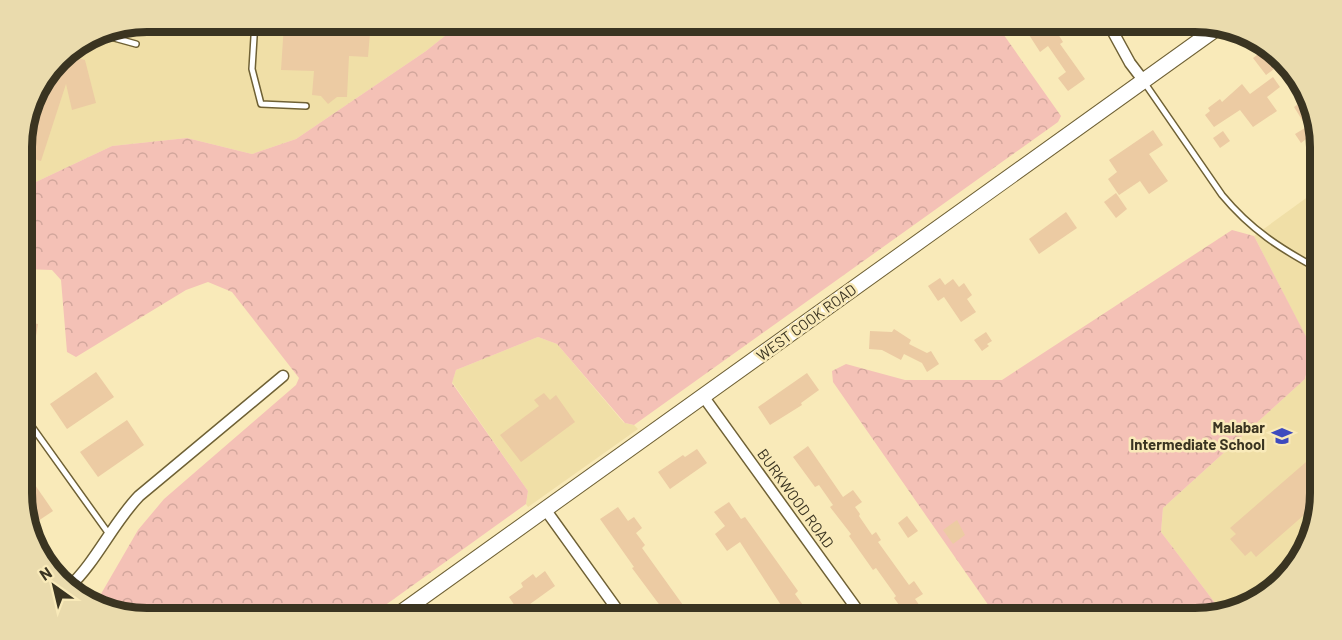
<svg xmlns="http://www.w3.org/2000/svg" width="1342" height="640" font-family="Barlow,sans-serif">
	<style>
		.built { fill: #f0dfa7 }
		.forest { fill: url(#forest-crowns) }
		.building { fill: #eccba3 }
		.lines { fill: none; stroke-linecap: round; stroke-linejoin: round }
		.service-casing { stroke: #6f6135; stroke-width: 8 }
		.minor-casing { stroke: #6f6135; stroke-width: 13 }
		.secondary-casing { stroke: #6f6135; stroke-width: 17 }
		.service { stroke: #fff; stroke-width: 5 }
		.minor { stroke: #fff; stroke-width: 10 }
		.secondary { stroke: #fff; stroke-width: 15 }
		.labels { text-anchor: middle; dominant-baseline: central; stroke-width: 5; stroke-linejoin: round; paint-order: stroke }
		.street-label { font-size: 15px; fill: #3a3421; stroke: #f9eab9 }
		.poi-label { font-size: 15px; font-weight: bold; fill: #3a3421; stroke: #f9eab9; text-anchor: end }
		.rim { fill: none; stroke: #3a3421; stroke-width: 8 }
	</style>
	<defs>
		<pattern id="forest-crowns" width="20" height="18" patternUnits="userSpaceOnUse" patternTransform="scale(1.5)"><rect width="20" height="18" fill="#f4c1b6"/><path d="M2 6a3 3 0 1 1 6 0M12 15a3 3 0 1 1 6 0" fill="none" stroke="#d2a69c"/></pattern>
	</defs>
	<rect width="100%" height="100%" fill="#f9eab9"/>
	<g class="built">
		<path d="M147,21H454L451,31L426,51L296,139L252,154L187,138L112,146L21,189V138L34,91L64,52L99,30Z"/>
		<path d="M1320,188L1321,493L1311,542L1265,598L1222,612L1161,532L1163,508L1305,379L1315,355L1254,236Z"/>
		<path d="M538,337L557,344L624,423L634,425L638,429L528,507L526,504L528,491L452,382L456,370Z"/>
	</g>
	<g class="forest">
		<path d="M454,21H994L1061,116L1058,122L634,425L625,423L557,344L538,337L456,370L452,383L528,491L526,504L366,619H147L98,609L94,606L138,530L164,499L296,385L299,378L232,292L208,282L186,290L76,357L67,352L61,280L52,270L22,269L21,189L112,146L187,138L252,154L296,139L426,51L451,31Z"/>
		<path d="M1232,230L1254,236L1312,348L1305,379L1163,508L1161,532L1222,612L1203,619H998L833,382L832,371L846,364L905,380H1002Z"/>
	</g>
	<g class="building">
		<path d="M286,21H371L368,57L349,56L347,97H337L328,104L321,96L312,95L314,71L281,70L284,24H286Z"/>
		<path d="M1034,21H1050L1063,42L1060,44L1085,79L1068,91L1058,78L1066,72L1048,46L1040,52L1024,27Z"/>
		<path d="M1265,49L1275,62L1271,65L1274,69L1266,75L1253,58Z"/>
		<path d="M63,54L85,60L96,103L72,110L66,84L41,161L21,155V138L34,91Z"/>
		<path d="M1273,77L1280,87L1267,97L1277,111L1253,127L1240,110L1214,127L1205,115L1210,111L1208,108L1220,99L1222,102L1242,84L1250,94Z"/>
		<path d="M1304,100L1314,116L1304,123L1294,107Z"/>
		<path d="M1305,128L1310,136L1301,143L1295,134Z"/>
		<path d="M1153,130L1163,145L1149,154L1168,181L1149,194L1140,181L1119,195L1108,179L1117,172L1109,160Z"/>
		<path d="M1223,131L1230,141L1220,148L1213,138Z"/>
		<path d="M1116,193L1127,209L1116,218L1104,202Z"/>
		<path d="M1066,212L1077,228L1039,254L1029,239Z"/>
		<path d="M940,278L945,285L953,279L959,287L964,283L972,295L967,299L976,312L961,322L944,297L938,301L928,286Z"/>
		<path d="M22,321L38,324L27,389L22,388Z"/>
		<path d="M894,329L911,340L909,344L927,353L931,351L939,364L927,372L922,363L904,354L901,360L882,350L869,349L870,331L892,332Z"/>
		<path d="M986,332L992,341L987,344L989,346L982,351L974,340Z"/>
		<path d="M96,372L114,397L67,429L50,404Z"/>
		<path d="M807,373L819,390L801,403L802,405L770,425L758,407Z"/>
		<path d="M544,393L550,400L556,395L575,422L521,462L500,435L539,406L534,400Z"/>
		<path d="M127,420L144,445L98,477L80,452Z"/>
		<path d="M808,446L843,497L853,490L862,502L855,507L860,514L859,516L872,535L876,532L881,540L878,542L909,585L914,581L923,594L915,599L929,619H910L902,609L894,598L896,596L876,568L873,570L849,536L851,534L830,507L833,505L819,485L815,487L793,457Z"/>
		<path d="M697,449L707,463L670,489L658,472L683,455L685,457Z"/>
		<path d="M1321,449L1320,501L1256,557L1251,551L1245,556L1230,539L1236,534L1230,528Z"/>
		<path d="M22,466L53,511L29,527L22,510Z"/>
		<path d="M729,502L741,519L745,517L798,591L795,594L813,619H790L740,542L727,551L715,534L725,526L714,512Z"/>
		<path d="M618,507L628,521L634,517L642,528L636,533L645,545L642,548L693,619H670L632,568L634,567L600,519Z"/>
		<path d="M907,516L918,531L908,538L898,523Z"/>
		<path d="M957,520L965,535L953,544L943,530Z"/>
		<path d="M545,571L555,586L519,612L509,597L523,587L521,583L533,574L536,578Z"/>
	</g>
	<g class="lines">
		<g class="service-casing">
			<g id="service">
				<path d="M255,21L252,69L261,104L306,106"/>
				<path d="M96,33L136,44"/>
				<path d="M1144,82L1222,195C1251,230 1281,249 1320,270"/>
				<path d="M22,415L28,421L109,534"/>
			</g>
		</g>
		<g class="minor-casing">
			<g id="minor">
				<path d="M1107,21L1130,63L1143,80"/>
				<path d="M703,396L864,619"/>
				<path d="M545,509L624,619"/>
				<path d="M69,587C96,562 113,523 139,496L283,376"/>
				<path d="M407,608L415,619"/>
			</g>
		</g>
		<g class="secondary-casing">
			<path id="secondary" d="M392,619L1220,26"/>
		</g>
		<use href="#service" class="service"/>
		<use href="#minor" class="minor"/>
		<use href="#secondary" class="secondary"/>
	</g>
	<defs>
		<g id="school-bare" transform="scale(1.62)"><path d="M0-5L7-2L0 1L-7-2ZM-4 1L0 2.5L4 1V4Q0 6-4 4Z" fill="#3d4abe" stroke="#f9eab9" stroke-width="2.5" paint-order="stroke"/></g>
	</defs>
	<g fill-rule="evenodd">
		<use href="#school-bare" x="1282" y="436"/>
	</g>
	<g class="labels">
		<g class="street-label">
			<text transform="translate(806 322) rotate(-36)">WEST COOK ROAD</text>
			<text transform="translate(796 498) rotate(54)">BURKWOOD ROAD</text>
		</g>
		<g class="poi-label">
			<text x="1265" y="427">Malabar<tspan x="1265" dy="17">Intermediate School</tspan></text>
		</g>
	</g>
	<path d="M0 0H1342V640H0ZM147 32H1195A115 115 0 0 1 1310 147V493A115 115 0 0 1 1195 608H147A115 115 0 0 1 32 493V147A115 115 0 0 1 147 32Z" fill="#eadbad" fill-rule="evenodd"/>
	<path class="rim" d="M147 32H1195A115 115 0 0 1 1310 147V493A115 115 0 0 1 1195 608H147A115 115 0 0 1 32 493V147A115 115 0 0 1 147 32Z"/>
	<g transform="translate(54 586) rotate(326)" stroke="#f9eab9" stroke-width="4.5" paint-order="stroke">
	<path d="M0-4.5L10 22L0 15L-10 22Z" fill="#3a3421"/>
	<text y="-9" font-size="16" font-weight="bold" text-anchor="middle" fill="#3a3421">N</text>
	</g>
</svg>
